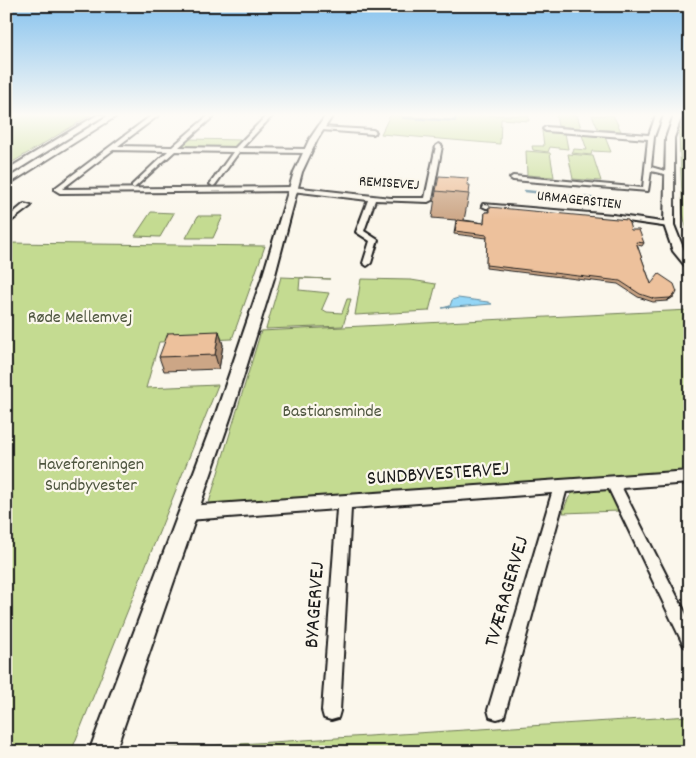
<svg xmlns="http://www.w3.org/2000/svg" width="696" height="758" font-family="Dekko,sans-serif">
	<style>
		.green { fill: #c4db91; stroke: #707c56 }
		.water { fill: #94d6f6; stroke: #648c9f }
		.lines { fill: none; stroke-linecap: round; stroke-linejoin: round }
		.stream-far1 { stroke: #648c9f; stroke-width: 2 }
		.stream { stroke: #648c9f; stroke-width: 2.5 }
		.minor-casing { stroke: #1c1c1c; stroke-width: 4 }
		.tertiary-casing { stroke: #1c1c1c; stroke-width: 4 }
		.minor { fill: #fbf7ec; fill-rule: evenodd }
		.tertiary { fill: #fbf7ec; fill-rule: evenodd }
		.rail { stroke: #1c1c1c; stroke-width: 2 }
		.wall { fill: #cca686; stroke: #1c1c1c }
		.shaded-wall { fill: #a6876d; stroke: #1c1c1c }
		.building { fill: #edc19c; stroke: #1c1c1c }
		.labels { text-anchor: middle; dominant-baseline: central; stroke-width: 4.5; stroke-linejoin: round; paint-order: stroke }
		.far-street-label { font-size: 15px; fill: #1c1c1c; stroke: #fbf7ec }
		.park-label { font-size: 18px; fill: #4e553f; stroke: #fbf7ec }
		.near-street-label { font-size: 21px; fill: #1c1c1c; stroke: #fbf7ec }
	</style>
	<rect width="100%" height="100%" fill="#fbf7ec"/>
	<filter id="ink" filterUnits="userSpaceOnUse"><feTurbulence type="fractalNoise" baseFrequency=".02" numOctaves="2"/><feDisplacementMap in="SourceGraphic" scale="10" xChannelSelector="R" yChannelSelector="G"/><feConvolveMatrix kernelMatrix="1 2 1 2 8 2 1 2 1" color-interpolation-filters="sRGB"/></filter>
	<g filter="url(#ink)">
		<g class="green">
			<path d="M6,115H91L6,166Z"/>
			<path d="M390,115L454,120L455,115H528L529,121L501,119L500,144L381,134Z"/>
			<path d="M556,115H577L581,128L558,126Z"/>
			<path d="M592,115H613L621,131L598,129Z"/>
			<path d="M686,115H690V244L683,214L679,133Z"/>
			<path d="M542,131L565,133L568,149L550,147L548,152L533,150L532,146H544Z"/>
			<path d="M582,135L605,137L611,152L592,151L591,155L572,153L574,149L587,150Z"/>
			<path d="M188,139L242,140L236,148L179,147Z"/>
			<path d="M526,151L550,153L554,177L527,175Z"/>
			<path d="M568,154L593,156L601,181L573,179Z"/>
			<path d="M151,212L174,213L160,237L135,236Z"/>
			<path d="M198,216H223L213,238H186Z"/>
			<path d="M6,243L265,246L232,339L159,342L146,388L218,385L71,752H6Z"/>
			<path d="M281,277L330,279L300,278L299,290L329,293L322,309L327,312L342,313L347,299H351L343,326L266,329Z"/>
			<path d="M361,279L411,280L436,284L429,311L355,315Z"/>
			<path d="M690,310V470L208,506L261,331Z"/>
			<path d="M605,488L611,492L619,511L563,513C571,484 579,490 605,488Z"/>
			<path d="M690,716V752H127V751Z"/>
		</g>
		<path class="water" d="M458,298L488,302L492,304L442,308L450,306L452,300Z"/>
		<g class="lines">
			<path class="stream-far1" d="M403,118L455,121L456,115"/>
			<path class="stream" d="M525,191L607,200"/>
			<g class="minor-casing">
				<g id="minor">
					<path d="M152,115H159L118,146L172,147L209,115H215L179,147L235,148L267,115H273L242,148L307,149L310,151L307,153L239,152L215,185L213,186L210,184L233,152L175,151L134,188L132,187V185L168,151L113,150L62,189L292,187L391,198H425L436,146L439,144L442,146L432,200L428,202L375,200L364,231L378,240L371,263L367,266L363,263L370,241L356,232L368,200L292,191L60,193L55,190V188Z"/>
					<path d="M656,115H662L654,137L651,167L672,173L669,175L651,171L648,191L513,180L510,178L513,176L643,188L648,139L546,131L543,129L546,127L649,135Z"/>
					<path d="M320,127L373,130L376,132L373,134L322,130Z"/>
					<path d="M24,204L31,206L6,225V219Z"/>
					<path d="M483,204L613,215L669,223L673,225L669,227L613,219L486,208L482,206Z"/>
					<path d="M690,471V483L622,488L690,622V648L684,646L609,489L566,492L506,710L504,717L497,719L490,717L488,710L552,493L351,508L340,711L338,718L331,720L324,718L322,711L337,509L188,520L183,518L181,513L183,508L188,506Z"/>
				</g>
			</g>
			<g class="tertiary-casing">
				<g id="tertiary">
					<path d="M97,115H105L6,177V170Z"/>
					<path d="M326,115H333L317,140L302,172L275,275L232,413L115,752H89L216,413L263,275L294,172L309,140Z"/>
					<path d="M674,115H682L674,138V225L684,250L690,257V268L686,267L673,251L664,225L666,138Z"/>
				</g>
			</g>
			<use href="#minor" class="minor"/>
			<use href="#tertiary" class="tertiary"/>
			<path class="rail" d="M6,187L120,115"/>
		</g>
		<g class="wall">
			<path d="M467,185L469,194L464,220L484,223L485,212H488L489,207L631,230L644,243L642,246L637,245L651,284L675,296L667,301L653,302L638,297L618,284L486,268L487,238L454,234L456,220L432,218L436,191Z"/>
			<path d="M219,331L223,345L219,369L164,371L159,357Z"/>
		</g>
		<g class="shaded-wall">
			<path d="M677,292L675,296L667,301L670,298Z"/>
			<path d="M219,331L223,345L219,369L215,355Z"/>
		</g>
		<g class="building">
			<path d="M439,176L468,178L467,185H470L469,194L436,191Z"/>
			<path d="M489,207L628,220L631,230H639L644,243L636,242L651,284L659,274L674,284L677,292L670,298L655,299L640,294L620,281L486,265L487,235L455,231L457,220L484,223L485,212H489Z"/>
			<path d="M219,331L215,355L159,357L168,333Z"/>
		</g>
	</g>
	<linearGradient id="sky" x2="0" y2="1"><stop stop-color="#86c2ee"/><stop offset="0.52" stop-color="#fdfbf6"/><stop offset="1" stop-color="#fdfbf6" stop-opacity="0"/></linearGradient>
	<rect width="696" height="221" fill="url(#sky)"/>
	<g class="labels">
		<g class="far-street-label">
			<text transform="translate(389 184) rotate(4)">REMISEVEJ</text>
			<text transform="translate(579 201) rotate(6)">URMAGERSTIEN</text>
		</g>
		<g class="park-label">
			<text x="80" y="318">Røde Mellemvej</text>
			<text x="332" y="412">Bastiansminde</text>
			<text x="91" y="465">Haveforeningen<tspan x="91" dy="21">Sundbyvester</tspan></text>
		</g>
		<g class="near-street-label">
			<text transform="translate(438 475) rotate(-4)">SUNDBYVESTERVEJ</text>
			<text transform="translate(508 592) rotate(-74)">TVÆRAGERVEJ</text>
			<text transform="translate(316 605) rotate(-86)">BYAGERVEJ</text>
		</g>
	</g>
	<rect width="696" height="758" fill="none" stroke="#fbf7ec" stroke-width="25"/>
	<rect x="12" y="12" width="671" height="733" fill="none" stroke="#1c1c1c" stroke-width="2" filter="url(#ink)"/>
</svg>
